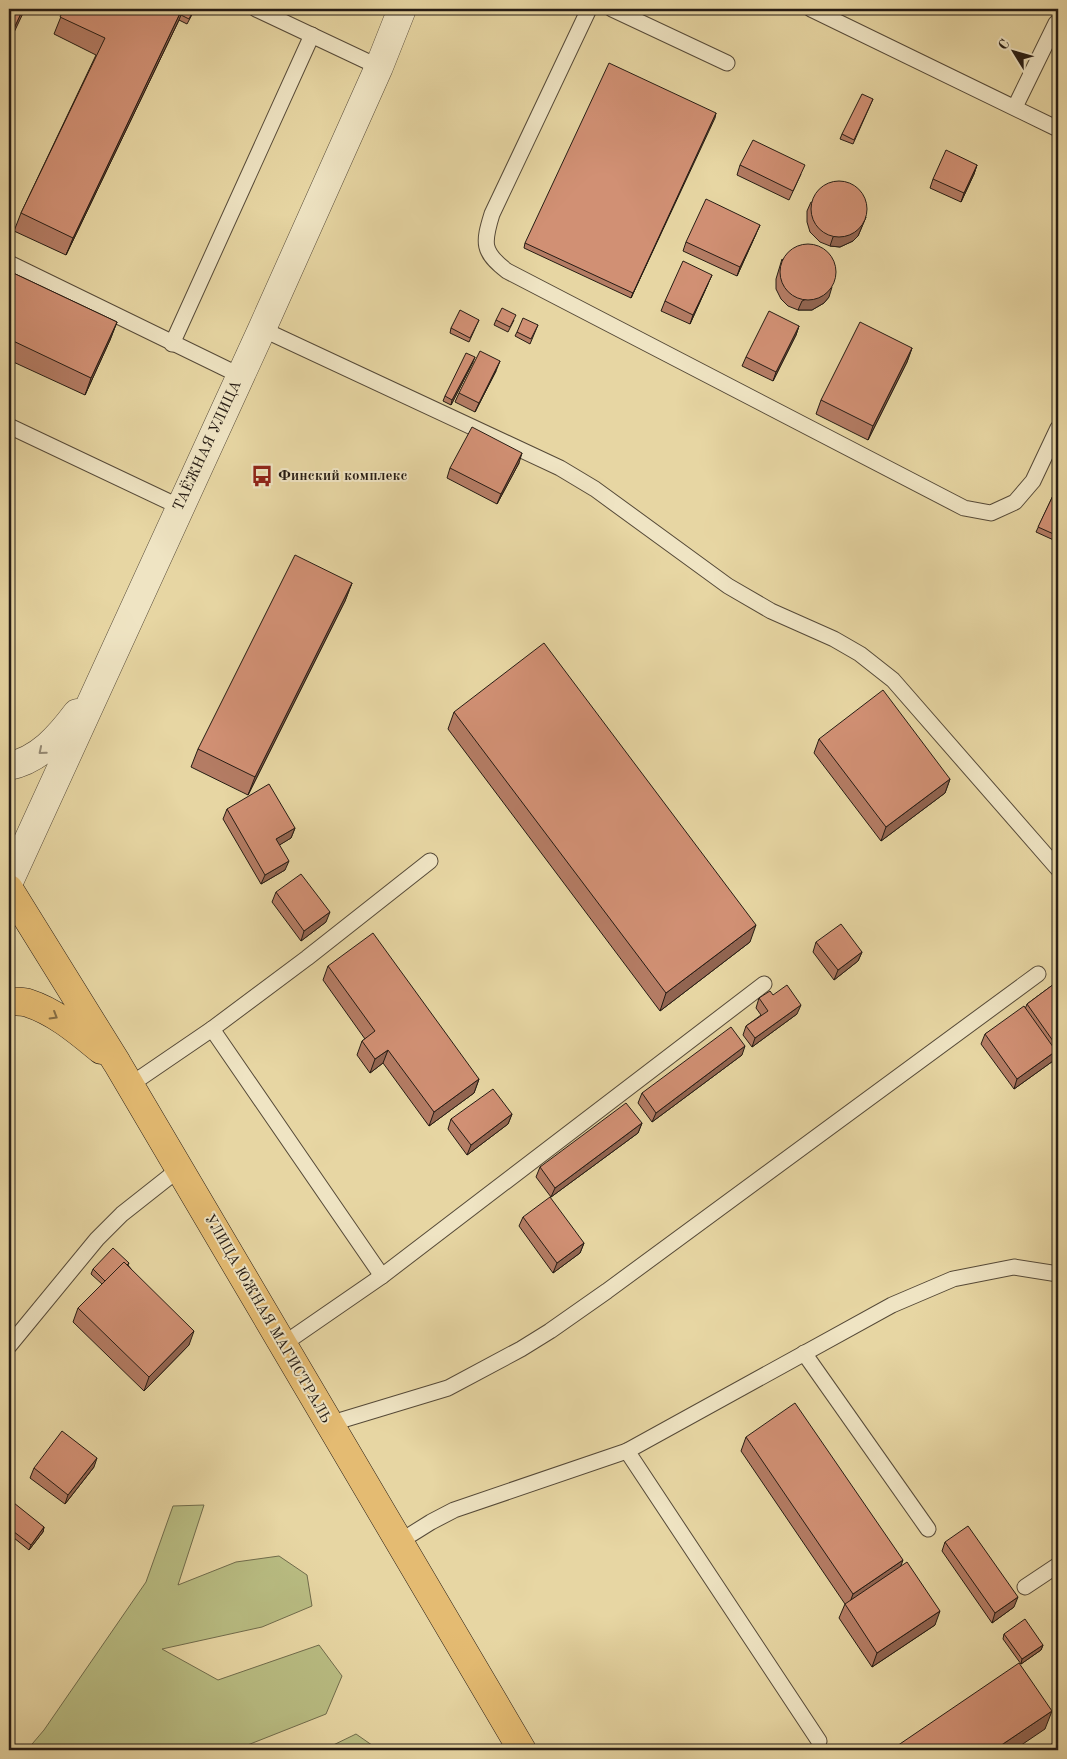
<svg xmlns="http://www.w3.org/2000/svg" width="1067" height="1759" font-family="'Old Standard TT',serif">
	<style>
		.green { fill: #b9bd83; stroke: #706c4c }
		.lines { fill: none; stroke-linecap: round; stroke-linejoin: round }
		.service-casing { stroke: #564a38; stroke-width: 17 }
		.tertiary-casing { stroke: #564a38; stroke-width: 29 }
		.trunk-casing { stroke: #261c14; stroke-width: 29 }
		.service { stroke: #efe4c3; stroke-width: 15 }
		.tertiary { stroke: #efe4c3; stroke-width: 28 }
		.trunk { stroke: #e4bb72; stroke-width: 28 }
		.wall { fill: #b47c64; stroke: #261c14 }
		.shaded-wall { fill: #926551; stroke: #261c14 }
		.building { fill: #d19074; stroke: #261c14 }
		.oneway { stroke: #958a74 }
		.oneway2 { stroke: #856c43 }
		.labels { text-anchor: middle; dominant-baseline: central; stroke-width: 4; stroke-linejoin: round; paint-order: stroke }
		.street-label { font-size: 15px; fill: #261c14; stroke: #efe4c3 }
		.poi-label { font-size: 15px; font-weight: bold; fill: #261c14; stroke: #efe4c3; text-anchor: start }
	</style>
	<rect width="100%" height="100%" fill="#e7d6a3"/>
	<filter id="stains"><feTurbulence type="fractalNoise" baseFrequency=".004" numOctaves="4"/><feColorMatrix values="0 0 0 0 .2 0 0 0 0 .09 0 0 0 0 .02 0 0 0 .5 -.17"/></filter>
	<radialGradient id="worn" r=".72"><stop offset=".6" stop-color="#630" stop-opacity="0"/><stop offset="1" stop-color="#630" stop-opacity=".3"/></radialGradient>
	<g class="green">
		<path d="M204,1505L178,1585L236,1562L279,1556L307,1575L312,1606L262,1627L162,1649L218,1680L319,1645L342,1676L326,1714L235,1750H27L44,1730L146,1582L173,1506Z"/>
		<path d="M356,1734L379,1750H323Z"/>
	</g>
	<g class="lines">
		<g class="service-casing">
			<g id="service">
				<path d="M256,9L379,67"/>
				<path d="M589,9L492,214C483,243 482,252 507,271L964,508L991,513L1015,502L1033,481L1058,428"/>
				<path d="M612,9L727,63"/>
				<path d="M811,9L1058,129"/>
				<path d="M1015,107L1056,23"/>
				<path d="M9,263L241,376"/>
				<path d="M262,329L560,468L595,489L728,586L771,611L834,639L860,654L893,680L1058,869"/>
				<path d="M172,344L312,35"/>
				<path d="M9,426L180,507"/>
				<path d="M212,1029L382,1276"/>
				<path d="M130,1085L212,1029L307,958L430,861"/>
				<path d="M282,1345L382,1276L764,984"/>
				<path d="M9,1346L97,1239L122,1214L179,1169"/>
				<path d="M804,1353L928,1529"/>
				<path d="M329,1424L448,1388L521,1349L550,1331L607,1291L1038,974"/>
				<path d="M627,1451L819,1741"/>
				<path d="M399,1542L431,1522L454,1510L627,1451L892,1305L953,1279L1014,1267L1058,1274"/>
				<path d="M1025,1587L1058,1565"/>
				<path d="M1057,1750L1058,1749"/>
			</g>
		</g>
		<g class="tertiary-casing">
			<g id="tertiary">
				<path d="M9,766C39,760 59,737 77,713"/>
				<path d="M9,882L262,329L379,67L402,9"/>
			</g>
		</g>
		<g class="trunk-casing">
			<g id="trunk">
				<path d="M9,889L117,1063L522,1750"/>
				<path d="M9,1001C15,1002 22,1001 28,1003C56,1012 79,1032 101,1050"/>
			</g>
		</g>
		<use href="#service" class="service"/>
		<use href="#tertiary" class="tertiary"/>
		<use href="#trunk" class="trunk"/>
	</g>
	<g class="wall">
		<path d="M64,9H195L187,24L179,20L66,255L14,231L21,213L96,55L54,34Z"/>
		<path d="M346,9H353L352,11Z"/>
		<path d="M890,9H903L901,14Z"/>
		<path d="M873,99L853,144L840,139L842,134Z"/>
		<path d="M716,113L631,298L524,248L525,243Z"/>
		<path d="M740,165L801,174L789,200L737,175Z"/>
		<path d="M977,165L974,174L961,202L930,188L933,179Z"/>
		<path d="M811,202L866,217L858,236L853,241L840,247L830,246L820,242L810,232L807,222V211Z"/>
		<path d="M756,234L737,276L683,251L686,242Z"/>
		<path d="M782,259L829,297L824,303L812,310H798L788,306L781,299L776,289V279Z"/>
		<path d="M9,271L117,322L110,340L85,395L9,360Z"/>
		<path d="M708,284L690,324L661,311L665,301Z"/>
		<path d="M479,320L469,342L450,333L451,328Z"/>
		<path d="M496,320H514L508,332L494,325Z"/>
		<path d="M538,325L530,344L515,336L517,332Z"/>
		<path d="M799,326L796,335L773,381L742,366L746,357Z"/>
		<path d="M912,348L907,362L868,440L816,414L821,400Z"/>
		<path d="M473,362L451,405L443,401L445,396Z"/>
		<path d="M496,371L475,412L455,402L459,393Z"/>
		<path d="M519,463L497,504L447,478L450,468Z"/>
		<path d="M1058,485V542L1036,532Z"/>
		<path d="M352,583L345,601L248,795L191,767L198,749Z"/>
		<path d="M454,712L750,942L660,1011L448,729Z"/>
		<path d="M819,739L950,779L945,793L881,841L814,753Z"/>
		<path d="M227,809L295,828L291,838L279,845L285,870L261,884L223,819Z"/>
		<path d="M276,892L326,922L301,941L272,902Z"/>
		<path d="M816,942L862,952L858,961L834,980L813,952Z"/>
		<path d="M328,966L479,1079L474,1093L429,1126L383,1063L370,1073L357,1055L362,1041L365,1039L323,980Z"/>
		<path d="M1058,981V1063L1056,1065L1053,1061L1014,1089L981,1044L985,1034L1025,1009L1027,1004Z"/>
		<path d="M773,995L797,1014L752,1047L743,1035L746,1026L761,1015L756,1008L759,998Z"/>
		<path d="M742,1055L652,1122L638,1103L642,1093Z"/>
		<path d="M512,1114L508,1124L467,1155L448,1129L451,1119Z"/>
		<path d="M642,1123L638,1133L551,1197L536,1177L540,1167Z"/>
		<path d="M523,1217L584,1243L580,1253L553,1273L519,1226Z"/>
		<path d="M129,1263L128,1265L189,1345L144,1391L73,1322L78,1308L102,1284L91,1274L93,1269Z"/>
		<path d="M746,1437L901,1566L935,1625L872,1667L839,1618L845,1604L741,1451Z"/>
		<path d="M94,1467L65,1504L30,1478L34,1468Z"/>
		<path d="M9,1510L44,1527L43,1532L29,1550L9,1534Z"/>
		<path d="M945,1542L1014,1607L992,1623L942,1551Z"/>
		<path d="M1004,1634L1043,1645L1041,1650L1021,1664L1003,1639Z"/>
	</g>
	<g class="shaded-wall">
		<path d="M23,9H25L9,43V39Z"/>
		<path d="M182,9H185L181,15L179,20L66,255L73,238Z"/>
		<path d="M716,113L715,118L631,298L633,293Z"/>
		<path d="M977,165L974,174L961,202L964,193Z"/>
		<path d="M866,217L858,236L853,241L840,247L830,246L833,237Z"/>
		<path d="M760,225L756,234L737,276L740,267Z"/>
		<path d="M712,275L708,284L690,324L693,315Z"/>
		<path d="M832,287L829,297L824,303L812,310H798L802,301Z"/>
		<path d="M117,322L110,340L85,395L91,378Z"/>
		<path d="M799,326L796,335L773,381L776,372Z"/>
		<path d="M912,348L907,362L868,440L873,426Z"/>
		<path d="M475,357L473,362L451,405L452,400Z"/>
		<path d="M500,361L496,371L475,412L479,403Z"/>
		<path d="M522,453L519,463L497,504L501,494Z"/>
		<path d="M352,583L345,601L248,795L255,777Z"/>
		<path d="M950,779L945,793L881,841L886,827Z"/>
		<path d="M295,828L291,838L273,849L276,839Z"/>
		<path d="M289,861L285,870L261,884L265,875Z"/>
		<path d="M330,912L326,922L301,941L304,931Z"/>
		<path d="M756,925L750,942L660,1011L666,993Z"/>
		<path d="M862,952L858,961L834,980L838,970Z"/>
		<path d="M801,1005L797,1014L752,1047L755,1038Z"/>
		<path d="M745,1046L742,1055L652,1122L656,1113Z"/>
		<path d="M388,1050L383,1063L370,1073L375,1059Z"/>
		<path d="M1056,1051L1053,1061L1014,1089L1017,1079Z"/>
		<path d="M479,1079L474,1093L429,1126L434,1112Z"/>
		<path d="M512,1114L508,1124L467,1155L471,1145Z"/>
		<path d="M642,1123L638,1133L551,1197L555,1188Z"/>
		<path d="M584,1243L580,1253L553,1273L557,1263Z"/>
		<path d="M194,1331L189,1345L144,1391L149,1377Z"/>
		<path d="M97,1458L94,1467L65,1504L68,1495Z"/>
		<path d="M44,1527L43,1532L29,1550L31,1545Z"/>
		<path d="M903,1560L898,1574L848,1608L853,1594Z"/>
		<path d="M1018,1597L1014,1607L992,1623L995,1613Z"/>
		<path d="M940,1611L935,1625L872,1667L877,1653Z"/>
		<path d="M1043,1645L1041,1650L1021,1664L1022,1659Z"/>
		<path d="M1052,1711L1045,1729L1014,1750H994Z"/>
	</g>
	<g class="building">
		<path d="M9,9H23L9,39Z"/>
		<path d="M64,9H182L73,238L21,213L105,38L60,17Z"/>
		<path d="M184,9H194L189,19L181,15Z"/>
		<path d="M609,63L716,113L633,293L525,243Z"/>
		<path d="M862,94L873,99L854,140L842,134Z"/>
		<path d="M753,140L805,165L793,191L740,165Z"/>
		<path d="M946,150L977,165L964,193L933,179Z"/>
		<circle cx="839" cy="209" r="28"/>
		<path d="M706,199L760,225L740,267L686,242Z"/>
		<circle cx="808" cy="272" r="28"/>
		<path d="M683,261L712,275L693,315L665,301Z"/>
		<path d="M9,271L117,322L91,378L9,339Z"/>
		<path d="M502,308L516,315L510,327L496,320Z"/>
		<path d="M460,310L479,320L470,338L451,328Z"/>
		<path d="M769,311L799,326L776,372L746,357Z"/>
		<path d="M523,318L538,325L531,339L517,332Z"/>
		<path d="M860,322L912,348L873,426L821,400Z"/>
		<path d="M480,351L500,361L479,403L459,393Z"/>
		<path d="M466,353L475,357L452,400L445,396Z"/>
		<path d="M472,427L522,453L501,494L450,468Z"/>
		<path d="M1058,485V536L1038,527Z"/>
		<path d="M295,555L352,583L255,777L198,749Z"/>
		<path d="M544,643L756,925L666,993L454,712Z"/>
		<path d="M883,690L950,779L886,827L819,739Z"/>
		<path d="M269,784L295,828L276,839L289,861L265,875L227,809Z"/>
		<path d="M301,874L330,912L304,931L276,892Z"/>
		<path d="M841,924L862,952L838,970L816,942Z"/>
		<path d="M373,933L479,1079L434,1112L388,1050L375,1059L362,1041L375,1031L328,966Z"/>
		<path d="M1058,981V1048L1027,1004Z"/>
		<path d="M787,985L801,1005L755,1038L746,1026L768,1011L759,998L770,991L773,995Z"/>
		<path d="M1024,1006L1056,1051L1017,1079L985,1034Z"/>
		<path d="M731,1027L745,1046L656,1113L642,1093Z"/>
		<path d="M493,1089L512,1114L471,1145L451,1119Z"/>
		<path d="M626,1103L642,1123L555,1188L540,1167Z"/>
		<path d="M550,1197L584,1243L557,1263L523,1217Z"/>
		<path d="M113,1248L129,1263L127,1265L124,1262L105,1281L93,1269Z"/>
		<path d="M124,1262L194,1331L149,1377L78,1308Z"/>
		<path d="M795,1403L903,1560L853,1594L746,1437Z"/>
		<path d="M62,1431L97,1458L68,1495L34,1468Z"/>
		<path d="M14,1503L44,1527L31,1545L9,1528V1510Z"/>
		<path d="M968,1526L1018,1597L995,1613L945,1542Z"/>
		<path d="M907,1562L940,1611L877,1653L845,1604Z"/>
		<path d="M1025,1619L1043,1645L1022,1659L1004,1634Z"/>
		<path d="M1019,1663L1052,1711L994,1750H891Z"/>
	</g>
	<defs><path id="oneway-chevron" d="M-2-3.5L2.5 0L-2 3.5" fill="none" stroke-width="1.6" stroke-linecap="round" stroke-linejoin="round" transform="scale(1.25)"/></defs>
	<use class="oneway" href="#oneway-chevron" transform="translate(42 751) rotate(140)"/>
	<use class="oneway2" href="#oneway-chevron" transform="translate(54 1016) rotate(31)"/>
	<defs>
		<g id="bus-bare" transform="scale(1.725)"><path d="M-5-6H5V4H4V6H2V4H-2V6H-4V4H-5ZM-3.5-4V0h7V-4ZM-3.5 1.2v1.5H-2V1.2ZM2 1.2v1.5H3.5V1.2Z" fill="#8f2418" stroke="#efe4c3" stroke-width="2.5" paint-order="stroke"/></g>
	</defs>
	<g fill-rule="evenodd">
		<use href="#bus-bare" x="262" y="476"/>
	</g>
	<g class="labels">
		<g class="street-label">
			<text transform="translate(208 446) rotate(-65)">ТАЁЖНАЯ УЛИЦА</text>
			<text transform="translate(267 1319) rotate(60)">УЛИЦА ЮЖНАЯ МАГИСТРАЛЬ</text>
		</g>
		<g class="poi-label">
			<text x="278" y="476">Финский комплекс</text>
		</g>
	</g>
	<rect width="1067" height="1759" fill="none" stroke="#e7d6a3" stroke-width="30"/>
	<rect x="10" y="10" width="1047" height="1739" fill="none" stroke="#261c14" stroke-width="2.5"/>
	<rect x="15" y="15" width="1037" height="1729" fill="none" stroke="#261c14"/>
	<g transform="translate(1014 52) rotate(307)" stroke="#efe4c3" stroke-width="4" paint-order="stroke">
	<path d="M0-4L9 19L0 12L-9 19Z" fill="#261c14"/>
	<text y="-8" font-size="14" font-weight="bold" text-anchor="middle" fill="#261c14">С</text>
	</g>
	<rect width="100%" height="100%" filter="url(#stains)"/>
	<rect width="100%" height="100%" fill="url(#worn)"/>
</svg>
